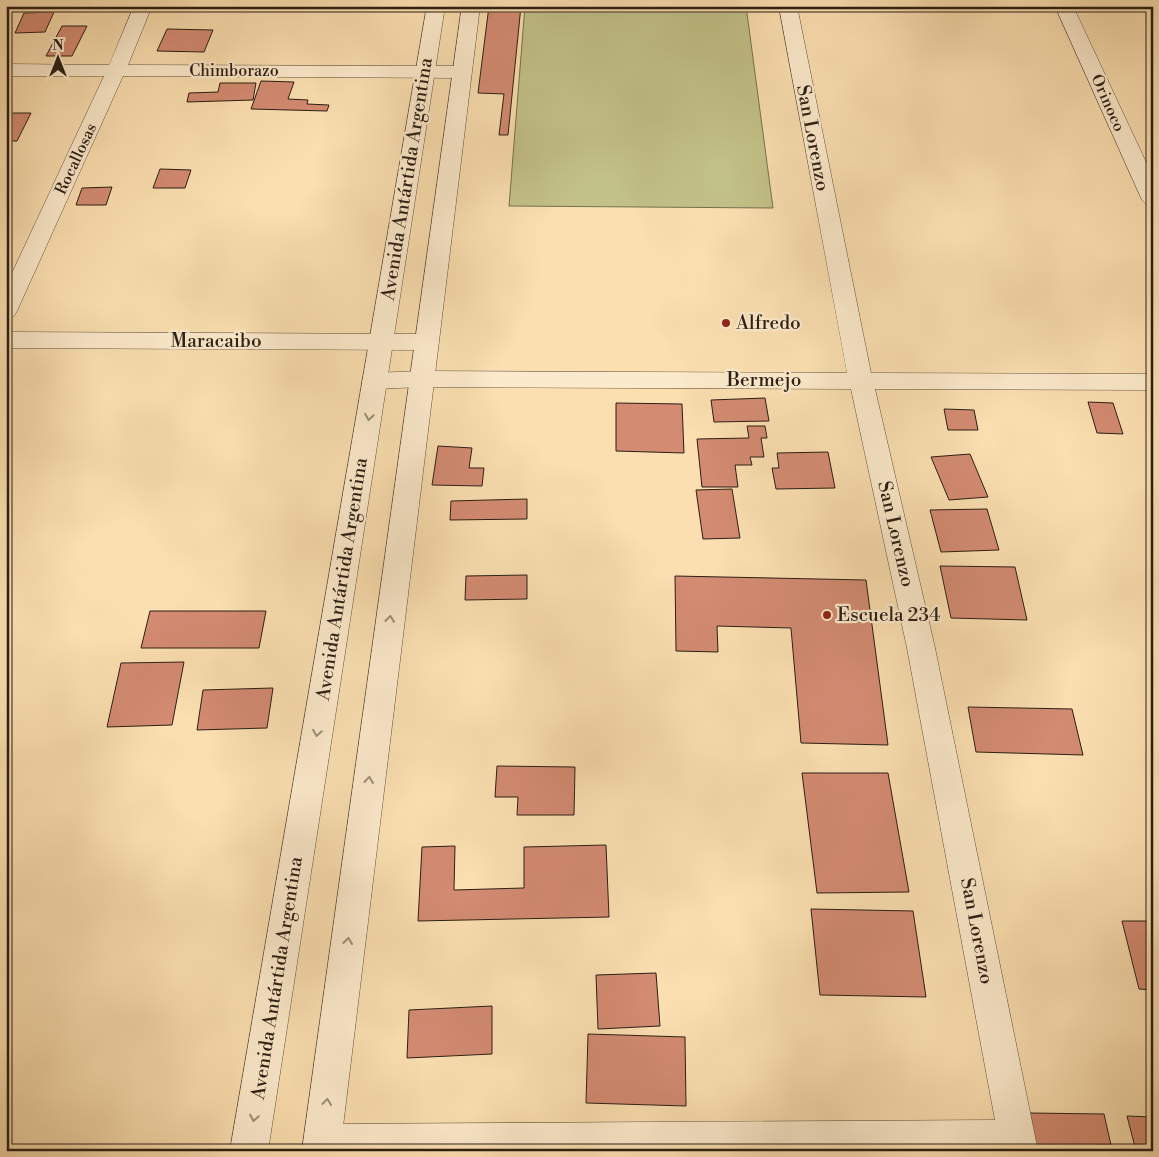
<svg xmlns="http://www.w3.org/2000/svg" width="1159" height="1157" font-family="'Libre Bodoni',serif">
	<style>
		.green { fill: #c2c188; stroke: #76704e }
		.building { fill: #d38b72; stroke: #2b1e14 }
		.lines { fill: none; stroke-linecap: round; stroke-linejoin: round }
		.minor-casing { stroke: #5f4e3b; stroke-width: 1 }
		.tertiary-casing { stroke: #5f4e3b; stroke-width: 1 }
		.minor { fill: #fceacc; fill-rule: evenodd }
		.tertiary { fill: #fceacc; fill-rule: evenodd }
		.oneway { stroke: #9e8e79 }
		.poi-dot { fill: #8f2418; stroke: #fceacc; stroke-width: 2 }
		.labels { text-anchor: middle; dominant-baseline: central; stroke-width: 4.5; stroke-linejoin: round; paint-order: stroke }
		.far-street-label { font-size: 16px; fill: #2b1e14; stroke: #fceacc }
		.street-label { font-size: 19px; fill: #2b1e14; stroke: #fceacc }
		.poi-label { font-size: 19px; fill: #2b1e14; stroke: #fceacc; text-anchor: start }
	</style>
	<rect width="100%" height="100%" fill="#fbdfb0"/>
	<filter id="stains"><feTurbulence type="fractalNoise" baseFrequency=".004" numOctaves="4"/><feColorMatrix values="0 0 0 0 .2 0 0 0 0 .09 0 0 0 0 .02 0 0 0 .5 -.17"/></filter>
	<radialGradient id="worn" r=".72"><stop offset=".6" stop-color="#630" stop-opacity="0"/><stop offset="1" stop-color="#630" stop-opacity=".3"/></radialGradient>
	<path class="green" d="M525,6H746L773,208L509,206Z"/>
	<g class="building">
		<path d="M489,6H521L508,135H499L504,94L478,93Z"/>
		<path d="M54,12L45,32L15,33L24,13Z"/>
		<path d="M62,26H87L72,56H46Z"/>
		<path d="M167,29L213,30L204,52L157,51Z"/>
		<path d="M261,81L294,82L288,99L308,100L307,104L329,105L327,111L251,109Z"/>
		<path d="M220,83H256L253,100L187,102L189,93L218,92Z"/>
		<path d="M6,113H31L17,141H6Z"/>
		<path d="M160,169L191,170L185,188H153Z"/>
		<path d="M112,187L106,205H76L82,188Z"/>
		<path d="M765,398L769,421L714,422L711,400Z"/>
		<path d="M1088,402L1113,403L1123,434L1097,433Z"/>
		<path d="M616,403L682,404L684,453L616,451Z"/>
		<path d="M944,409L974,410L978,430H948Z"/>
		<path d="M747,426H765L767,438H761L764,457H750L752,465H735L738,487H702L697,439L749,438Z"/>
		<path d="M438,446L472,448L469,468H484L482,486L432,485Z"/>
		<path d="M828,452L835,488L776,489L772,468H779L777,453Z"/>
		<path d="M970,454L988,497L949,500L931,457Z"/>
		<path d="M732,489L740,538L703,539L696,490Z"/>
		<path d="M527,499V519L450,520L451,501Z"/>
		<path d="M987,509L999,550L941,552L930,510Z"/>
		<path d="M940,566L1015,567L1027,620L951,618Z"/>
		<path d="M527,575V599L465,600L466,576Z"/>
		<path d="M675,576L866,580L888,745L801,743L791,628L717,626L718,652L676,651Z"/>
		<path d="M150,611H266L259,648H141Z"/>
		<path d="M184,662L172,725L107,727L121,663Z"/>
		<path d="M273,688L267,728L197,730L203,690Z"/>
		<path d="M968,707L1072,709L1083,755L976,752Z"/>
		<path d="M497,766L575,767L574,815H517L518,797H495Z"/>
		<path d="M802,773H888L909,892L817,893Z"/>
		<path d="M606,845L609,917L418,921L422,847L455,846L454,890L524,888V847Z"/>
		<path d="M811,909L913,911L926,997L820,995Z"/>
		<path d="M1122,921H1153V990L1139,989Z"/>
		<path d="M656,973L660,1026L598,1029L596,975Z"/>
		<path d="M492,1006V1054L407,1058L409,1010Z"/>
		<path d="M588,1034L685,1037L686,1106L586,1103Z"/>
		<path d="M1030,1113L1104,1114L1111,1145H1095L1097,1151H1037Z"/>
		<path d="M1127,1116L1153,1117V1151H1136Z"/>
	</g>
	<g class="lines">
		<g class="minor-casing">
			<g id="minor">
				<path d="M134,6H152L128,65L462,66L469,68L471,72L469,76L462,78L123,76L17,311L14,316L6,318V286L104,76H6V64L109,65Z"/>
				<path d="M779,6H797L871,373L1153,374V390L875,389L935,648L1038,1151H307L303,1143L309,1130L322,1124L995,1120L907,648L851,389L421,387L374,389L365,387L362,381L365,375L374,373L421,371L847,373Z"/>
				<path d="M1055,6H1073L1153,177V206L1146,204L1142,200Z"/>
				<path d="M6,332L427,334L435,337L439,342L435,347L427,350L6,348Z"/>
			</g>
		</g>
		<g class="tertiary-casing">
			<g id="tertiary">
				<path d="M427,6H445L268,1151H230Z"/>
				<path d="M462,6H480L340,1151H302Z"/>
			</g>
		</g>
		<use href="#minor" class="minor"/>
		<use href="#tertiary" class="tertiary"/>
	</g>
	<defs><path id="oneway-chevron" d="M-2-3.5L2.5 0L-2 3.5" fill="none" stroke-width="1.6" stroke-linecap="round" stroke-linejoin="round" transform="scale(1.25)"/></defs>
	<g class="oneway">
		<use href="#oneway-chevron" transform="translate(369 417) rotate(99)"/>
		<use href="#oneway-chevron" transform="translate(390 619) rotate(-83)"/>
		<use href="#oneway-chevron" transform="translate(317 733) rotate(99)"/>
		<use href="#oneway-chevron" transform="translate(369 780) rotate(-83)"/>
		<use href="#oneway-chevron" transform="translate(348 941) rotate(-83)"/>
		<use href="#oneway-chevron" transform="translate(327 1102) rotate(-83)"/>
		<use href="#oneway-chevron" transform="translate(254 1118) rotate(99)"/>
	</g>
	<g class="poi-dot">
		<circle cx="726" cy="323" r="5"/>
		<circle cx="827" cy="615" r="5"/>
	</g>
	<g class="labels">
		<g class="far-street-label">
			<text x="234" y="71">Chimborazo</text>
			<text transform="translate(1108 103) rotate(66)">Orinoco</text>
			<text transform="translate(76 159) rotate(-65)">Rocallosas</text>
		</g>
		<g class="street-label">
			<text transform="translate(813 138) rotate(79)">San Lorenzo</text>
			<text transform="translate(407 179) rotate(-81)">Avenida Antártida Argentina</text>
			<text x="216" y="341">Maracaibo</text>
			<text x="764" y="380">Bermejo</text>
			<text transform="translate(896 534) rotate(77)">San Lorenzo</text>
			<text transform="translate(342 579) rotate(-81)">Avenida Antártida Argentina</text>
			<text transform="translate(977 931) rotate(79)">San Lorenzo</text>
			<text transform="translate(277 978) rotate(-81)">Avenida Antártida Argentina</text>
		</g>
		<g class="poi-label">
			<text x="736" y="323">Alfredo</text>
			<text x="837" y="615">Escuela 234</text>
		</g>
	</g>
	<rect width="1159" height="1157" fill="none" stroke="#fbdfb0" stroke-width="25"/>
	<rect x="8" y="8" width="1144" height="1142" fill="none" stroke="#2b1e14" stroke-width="2.5"/>
	<rect x="12" y="12" width="1134" height="1132" fill="none" stroke="#2b1e14"/>
	<g transform="translate(58 58)" stroke="#fceacc" stroke-width="4" paint-order="stroke">
	<path d="M0-4L9 19L0 12L-9 19Z" fill="#2b1e14"/>
	<text y="-8" font-size="14" font-weight="bold" text-anchor="middle" fill="#2b1e14">N</text>
	</g>
	<rect width="100%" height="100%" filter="url(#stains)"/>
	<rect width="100%" height="100%" fill="url(#worn)"/>
</svg>
